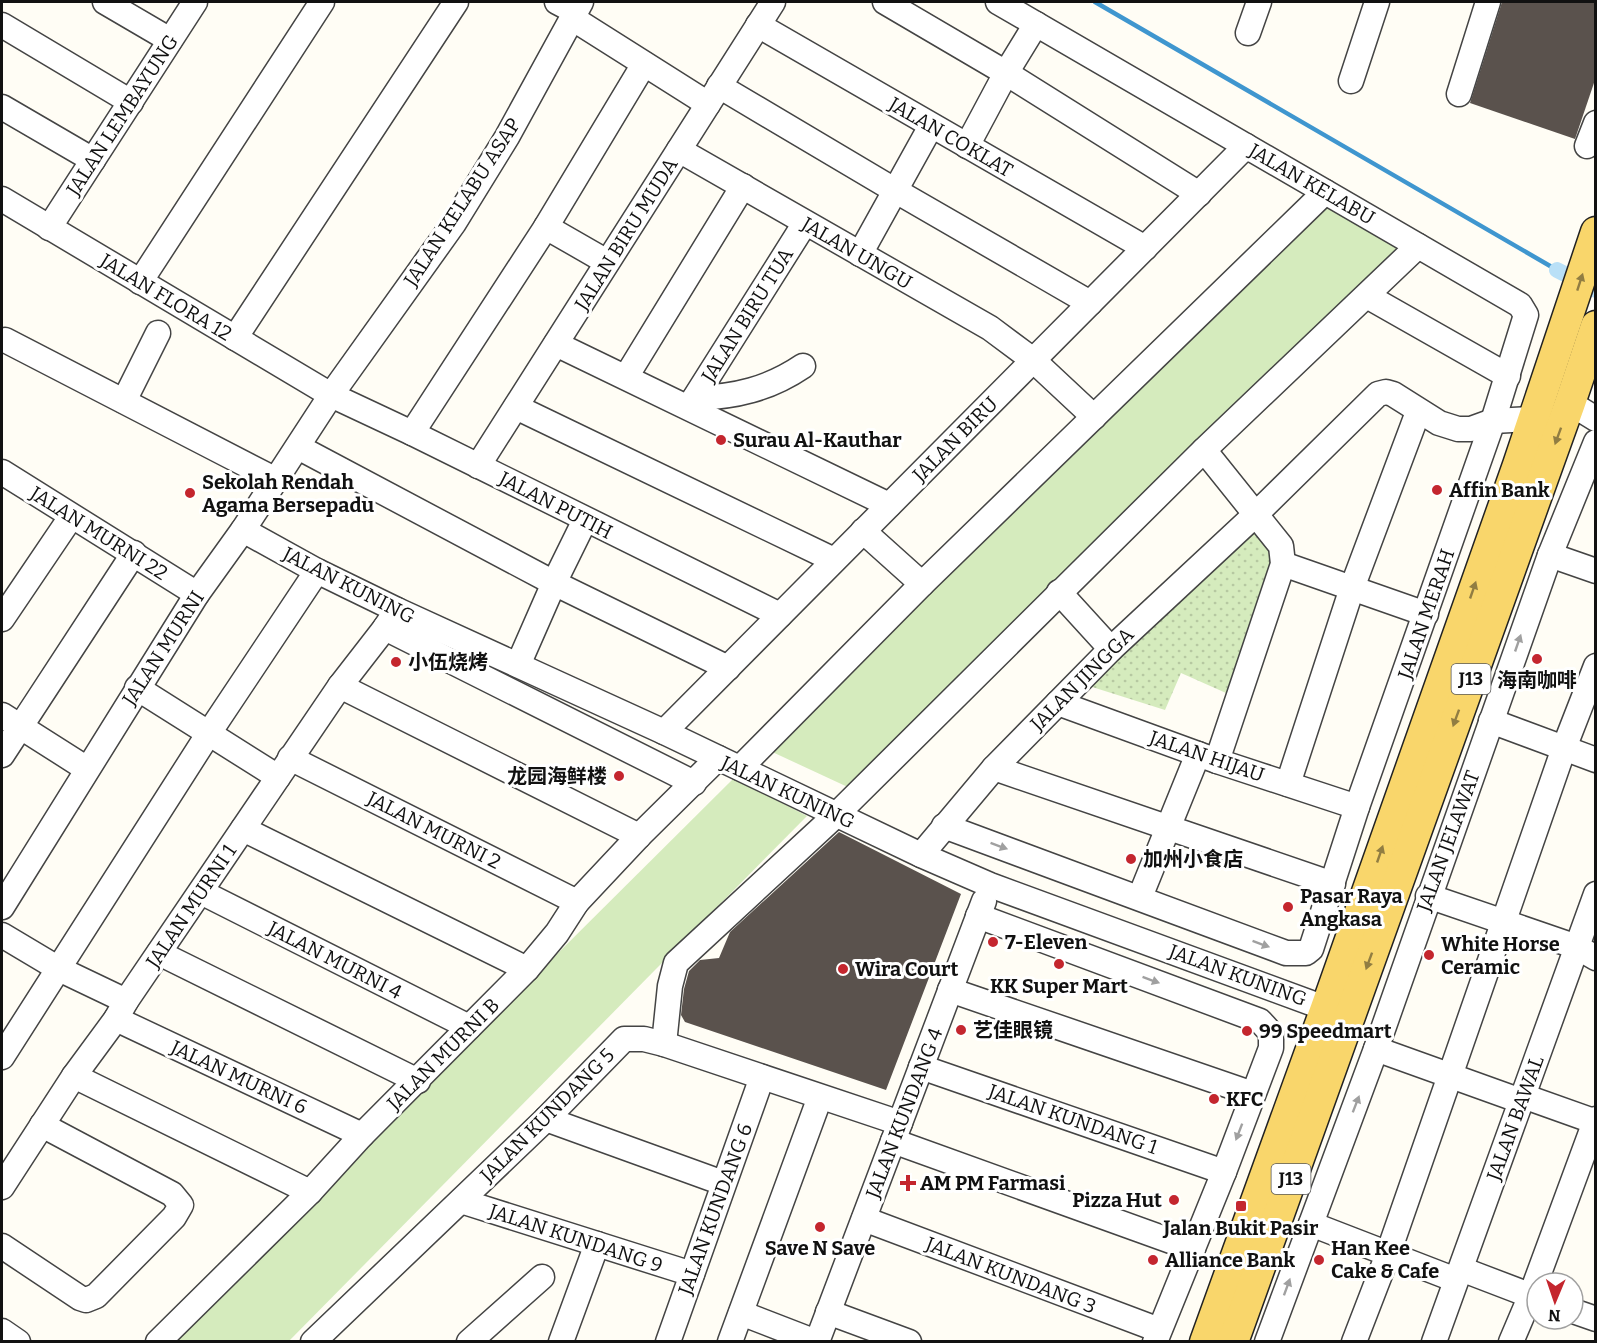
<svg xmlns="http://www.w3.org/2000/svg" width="1597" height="1343" font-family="Bitter,'Noto Sans SC',serif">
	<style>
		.grass { fill: #d5ebbd }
		.park { fill: url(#park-dots) }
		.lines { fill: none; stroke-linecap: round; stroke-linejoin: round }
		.stream { stroke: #3f96cf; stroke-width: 4.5 }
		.canal { stroke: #b9e0f7; stroke-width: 16 }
		.building { fill: #5a524d }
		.minor-casing { stroke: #444; stroke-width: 27 }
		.major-casing { stroke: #222; stroke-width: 33 }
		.minor { stroke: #fff; stroke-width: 24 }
		.major { stroke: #f9d66b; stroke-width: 30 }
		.oneway { fill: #917d42 }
		.oneway2 { fill: #a0a0a0 }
		.poi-dot { fill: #c4262e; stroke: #fff; stroke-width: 2 }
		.labels { text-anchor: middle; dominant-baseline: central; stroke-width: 6; stroke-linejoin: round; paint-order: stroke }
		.shield { fill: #fff; stroke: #585858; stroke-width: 1.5 }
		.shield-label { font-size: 18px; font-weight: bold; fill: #111 }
		.street-label { font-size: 20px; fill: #111; stroke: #fff }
		.poi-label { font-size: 20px; font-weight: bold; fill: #111; stroke: #fff; text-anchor: start }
	</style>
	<defs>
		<pattern id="park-dots" width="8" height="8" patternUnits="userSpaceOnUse" patternTransform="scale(1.5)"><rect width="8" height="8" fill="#d5ebbd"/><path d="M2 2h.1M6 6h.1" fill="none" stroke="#b6c8a1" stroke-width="1.8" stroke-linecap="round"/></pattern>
	</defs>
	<rect width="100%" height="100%" fill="#fffdf5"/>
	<g class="grass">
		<path d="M1329,195L1409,242L852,789L768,750Z"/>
		<path d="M734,778L807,816L289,1341L167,1342Z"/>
	</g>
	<path class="park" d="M1247,525L1277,541L1272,562L1226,693L1181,673L1165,710L1089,686Z"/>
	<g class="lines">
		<path class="stream" d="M1095,2L1557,270"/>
		<path class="canal" d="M1557,270L1596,290"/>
	</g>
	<g class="building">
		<path d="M1502,2H1596V77L1575,139L1470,103Z"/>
		<path d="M839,832L961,894L886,1090L685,1022L681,1015L684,989L689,971L700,960L719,958L730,932Z"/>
	</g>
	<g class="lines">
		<g class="minor-casing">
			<g id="minor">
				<path d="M105,2L170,40"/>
				<path d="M557,2L576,12"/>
				<path d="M885,2L1006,73L1199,194"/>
				<path d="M572,18L708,104"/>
				<path d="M2,25L131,102"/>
				<path d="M758,25L1145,248"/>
				<path d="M1248,33L1259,2"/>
				<path d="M1351,81L1377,2"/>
				<path d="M719,86L896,191L1090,303"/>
				<path d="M1459,94L1488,2"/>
				<path d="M2,107L93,160"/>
				<path d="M967,146L1006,73L1036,24"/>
				<path d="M1587,146L1596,123"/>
				<path d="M679,150L990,328L1033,360L1094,417"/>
				<path d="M2,199L331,395L412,433L780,615"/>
				<path d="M546,227L607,262"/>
				<path d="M49,228L195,2"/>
				<path d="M860,254L931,126"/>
				<path d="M140,282L322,2"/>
				<path d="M1367,296L1508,376"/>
				<path d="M235,338L456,2"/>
				<path d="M5,340L276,480"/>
				<path d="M556,344L889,505"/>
				<path d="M626,377L743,186"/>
				<path d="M695,398C735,397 769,389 803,366"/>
				<path d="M124,401L158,333"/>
				<path d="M1570,403L1596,419"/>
				<path d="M516,407L834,560"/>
				<path d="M689,407L805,223"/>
				<path d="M412,433L546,227L644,64"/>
				<path d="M298,447L554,583L728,668"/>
				<path d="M1204,450L1281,546L1283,564L1217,761"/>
				<path d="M478,466L773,2"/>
				<path d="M2,472L197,594"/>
				<path d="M243,530L317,571L397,610L664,732L921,855L990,885L1341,1014"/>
				<path d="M863,531L922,584"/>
				<path d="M1550,555L1596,571"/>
				<path d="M1283,564L1426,614"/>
				<path d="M1059,592L1111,649"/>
				<path d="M2,619L71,517"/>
				<path d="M385,628L694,783"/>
				<path d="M518,665L554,583L585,520"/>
				<path d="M340,686L639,836"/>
				<path d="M137,688L278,777"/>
				<path d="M1058,703L1217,761L1357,807"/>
				<path d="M2,715L87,769"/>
				<path d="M1491,721L1596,760"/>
				<path d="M664,732L1246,146"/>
				<path d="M2,755L134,553"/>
				<path d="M290,758L577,902"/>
				<path d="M740,768L922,584L1325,192"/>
				<path d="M994,768L1333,884"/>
				<path d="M1288,784L1352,588L1418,412"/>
				<path d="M944,826L1286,953H1306L1311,949L1357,807L1493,421L1526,315L1520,305L998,2"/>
				<path d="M243,829L527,969"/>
				<path d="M921,855L994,768L1111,649L1256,514L1378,394L1386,392L1393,394L1439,423L1458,429H1471L1493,421L1532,419"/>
				<path d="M201,892L469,1027"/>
				<path d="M1428,896L1577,947L1596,958"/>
				<path d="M1140,897L1198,754"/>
				<path d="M2,907L197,594L243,530L331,395L454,223L507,137L581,2"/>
				<path d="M978,916L1260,1021L1271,1033V1048L1224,1172L1155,1342"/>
				<path d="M2,935L59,969L126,1001"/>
				<path d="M159,953L418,1081"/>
				<path d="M950,990L1253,1094"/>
				<path d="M116,1019L362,1135"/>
				<path d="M664,1044L670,986L676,963L836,815L1204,450L1418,246"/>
				<path d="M1376,1049L1521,1101"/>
				<path d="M2,1057L209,733L317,571"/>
				<path d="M921,1067L1224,1172"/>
				<path d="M74,1076L310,1192"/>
				<path d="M1523,1096L1596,1122"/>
				<path d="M546,1119L723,1183"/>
				<path d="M893,1141L1193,1249"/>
				<path d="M2,1187L74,1076L116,1019L126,1001L340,686L385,628L397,610"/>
				<path d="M461,1201L692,1274"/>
				<path d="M864,1219L1159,1330"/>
				<path d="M1311,1224L1456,1280"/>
				<path d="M2,1246L80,1298L86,1300L96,1296L174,1217L181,1205L172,1194L42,1125"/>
				<path d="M1461,1269L1537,1298"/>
				<path d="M1573,1311L1596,1319"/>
				<path d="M828,1312L909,1342"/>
				<path d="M741,1313L816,1342"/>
				<path d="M2,1331L18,1342"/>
				<path d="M158,1342L310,1192L362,1135L527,969L557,933L577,902L639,836L718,758"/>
				<path d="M313,1342L546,1119L624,1039H644L664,1044L900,1123"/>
				<path d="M469,1342L542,1277"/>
				<path d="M561,1342L597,1244"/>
				<path d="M668,1342L762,1077"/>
				<path d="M730,1342L820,1097"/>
				<path d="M817,1342L984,901"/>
				<path d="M1267,1342L1376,1049L1550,555L1596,442"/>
				<path d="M1354,1342L1388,1254L1564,748L1596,666"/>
				<path d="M1434,1342L1596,894"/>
				<path d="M1511,1342L1531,1295L1596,1119"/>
			</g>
		</g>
		<g class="major-casing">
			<g id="major">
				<path d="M1205,1342L1326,1008L1518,465L1596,232"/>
				<path d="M1233,1342L1570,403L1596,326"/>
			</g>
		</g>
		<use href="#minor" class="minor"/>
		<use href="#major" class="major"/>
	</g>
	<defs><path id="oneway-solid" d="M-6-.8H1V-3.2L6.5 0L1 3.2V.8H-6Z" transform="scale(1.5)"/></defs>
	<g class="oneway">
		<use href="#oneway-solid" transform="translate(1580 282) rotate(-72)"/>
		<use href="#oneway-solid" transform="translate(1558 436) rotate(110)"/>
		<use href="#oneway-solid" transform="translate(1473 590) rotate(-71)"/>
		<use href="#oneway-solid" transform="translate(1456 718) rotate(110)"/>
		<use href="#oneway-solid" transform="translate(1380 854) rotate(-71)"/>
		<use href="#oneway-solid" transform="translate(1369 961) rotate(110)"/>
	</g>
	<g class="oneway2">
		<use href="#oneway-solid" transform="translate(1518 643) rotate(-71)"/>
		<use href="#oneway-solid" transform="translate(999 846) rotate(20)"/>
		<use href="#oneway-solid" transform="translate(1261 944) rotate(20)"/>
		<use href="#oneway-solid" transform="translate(1151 980) rotate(20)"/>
		<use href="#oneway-solid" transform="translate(1356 1104) rotate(-69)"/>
		<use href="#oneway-solid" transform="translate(1239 1132) rotate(111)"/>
		<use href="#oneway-solid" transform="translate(1287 1287) rotate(-70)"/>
	</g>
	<g class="poi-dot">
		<circle cx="721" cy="440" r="6"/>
		<circle cx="1437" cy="490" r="6"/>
		<circle cx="190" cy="493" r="6"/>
		<circle cx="1537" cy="659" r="6"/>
		<circle cx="396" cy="662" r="6"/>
		<circle cx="619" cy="776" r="6"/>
		<circle cx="1131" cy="859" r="6"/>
		<circle cx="1288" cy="907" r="6"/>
		<circle cx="993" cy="942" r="6"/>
		<circle cx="1429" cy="955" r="6"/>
		<circle cx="1059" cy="964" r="6"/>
		<circle cx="843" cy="969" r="6"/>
		<circle cx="961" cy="1030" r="6"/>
		<circle cx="1247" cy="1031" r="6"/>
		<circle cx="1214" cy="1099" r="6"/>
		<path d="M905 1174h6v6h6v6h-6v6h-6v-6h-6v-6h6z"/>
		<circle cx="1174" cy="1200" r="6"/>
		<rect x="1235" y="1200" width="12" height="12" rx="3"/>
		<circle cx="820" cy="1227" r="6"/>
		<circle cx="1153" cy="1260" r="6"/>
		<circle cx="1319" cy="1260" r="6"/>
	</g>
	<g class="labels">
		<g class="shield">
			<rect x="1451.5" y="664" width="39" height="30" rx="4.5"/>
			<rect x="1271.5" y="1164" width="39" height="30" rx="4.5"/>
		</g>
		<g class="shield-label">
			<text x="1471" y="679">J13</text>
			<text x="1291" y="1179">J13</text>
		</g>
		<g class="street-label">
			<text transform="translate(122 115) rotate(-57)">JALAN LEMBAYUNG</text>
			<text transform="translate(951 137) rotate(30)">JALAN COKLAT</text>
			<text transform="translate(1312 184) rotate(30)">JALAN KELABU</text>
			<text transform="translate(462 202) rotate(-57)">JALAN KELABU ASAP</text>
			<text transform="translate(626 234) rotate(-58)">JALAN BIRU MUDA</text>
			<text transform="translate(857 253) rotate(30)">JALAN UNGU</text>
			<text transform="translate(166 297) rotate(31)">JALAN FLORA 12</text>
			<text transform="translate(747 315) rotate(-58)">JALAN BIRU TUA</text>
			<text transform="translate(955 439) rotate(-45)">JALAN BIRU</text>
			<text transform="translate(556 505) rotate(27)">JALAN PUTIH</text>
			<text transform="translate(99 533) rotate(32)">JALAN MURNI 22</text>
			<text transform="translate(349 585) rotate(27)">JALAN KUNING</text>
			<text transform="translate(1426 614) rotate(-71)">JALAN MERAH</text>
			<text transform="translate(163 648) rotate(-57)">JALAN MURNI</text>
			<text transform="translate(1082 679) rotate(-45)">JALAN JINGGA</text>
			<text transform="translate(1207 756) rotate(19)">JALAN HIJAU</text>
			<text transform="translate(788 792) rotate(25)">JALAN KUNING</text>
			<text transform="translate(434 830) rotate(27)">JALAN MURNI 2</text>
			<text transform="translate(1448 841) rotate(-70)">JALAN JELAWAT</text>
			<text transform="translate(191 906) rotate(-56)">JALAN MURNI 1</text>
			<text transform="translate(335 960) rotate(27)">JALAN MURNI 4</text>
			<text transform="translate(1238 975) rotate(20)">JALAN KUNING</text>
			<text transform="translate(443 1054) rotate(-45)">JALAN MURNI B</text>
			<text transform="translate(239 1077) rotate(25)">JALAN MURNI 6</text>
			<text transform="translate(904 1113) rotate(-69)">JALAN KUNDANG 4</text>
			<text transform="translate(547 1115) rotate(-45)">JALAN KUNDANG 5</text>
			<text transform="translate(1515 1118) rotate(-70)">JALAN BAWAL</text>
			<text transform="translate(1073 1119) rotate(19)">JALAN KUNDANG 1</text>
			<text transform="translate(715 1209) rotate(-70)">JALAN KUNDANG 6</text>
			<text transform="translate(576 1238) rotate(18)">JALAN KUNDANG 9</text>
			<text transform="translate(1011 1275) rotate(21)">JALAN KUNDANG 3</text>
		</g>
		<g class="poi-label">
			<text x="733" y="440">Surau Al-Kauthar</text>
			<text x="202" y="482">Sekolah Rendah<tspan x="202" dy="23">Agama Bersepadu</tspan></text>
			<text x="1449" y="490">Affin Bank</text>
			<text x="408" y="662">小伍烧烤</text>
			<text x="1537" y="680" text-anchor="middle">海南咖啡</text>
			<text x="607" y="776" text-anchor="end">龙园海鲜楼</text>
			<text x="1143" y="859">加州小食店</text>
			<text x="1300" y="896">Pasar Raya<tspan x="1300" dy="23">Angkasa</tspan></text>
			<text x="1005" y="942">7-Eleven</text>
			<text x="1441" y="944">White Horse<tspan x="1441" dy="23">Ceramic</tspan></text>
			<text x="855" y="969">Wira Court</text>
			<text x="1059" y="986" text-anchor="middle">KK Super Mart</text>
			<text x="973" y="1030">艺佳眼镜</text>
			<text x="1259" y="1031">99 Speedmart</text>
			<text x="1226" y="1099">KFC</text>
			<text x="920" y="1183">AM PM Farmasi</text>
			<text x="1162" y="1200" text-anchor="end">Pizza Hut</text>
			<text x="1241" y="1228" text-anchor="middle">Jalan Bukit Pasir</text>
			<text x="820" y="1248" text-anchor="middle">Save N Save</text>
			<text x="1331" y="1248">Han Kee<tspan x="1331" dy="23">Cake &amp; Cafe</tspan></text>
			<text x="1165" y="1260">Alliance Bank</text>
		</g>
	</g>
	<rect width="1597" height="1343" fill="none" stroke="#111111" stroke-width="6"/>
	<g transform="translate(1555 1301) rotate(182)"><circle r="28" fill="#ffffff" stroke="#a0a0a0" stroke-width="1.5"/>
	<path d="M0-4.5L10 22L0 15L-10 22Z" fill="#c4262e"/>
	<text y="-9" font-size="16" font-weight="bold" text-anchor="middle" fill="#111111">N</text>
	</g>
</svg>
